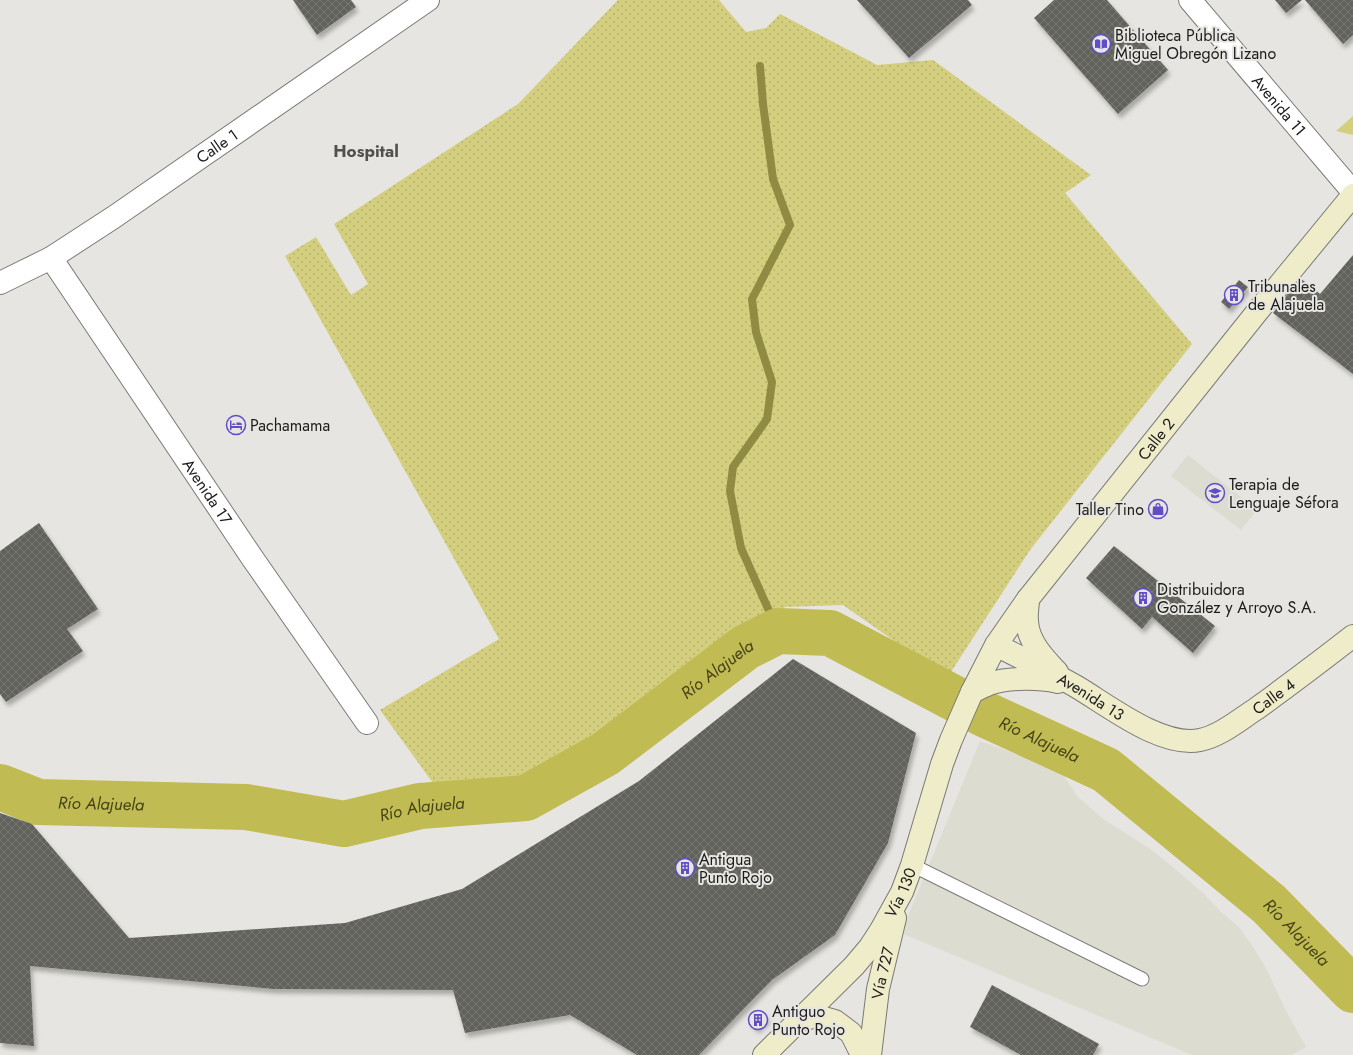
<svg xmlns="http://www.w3.org/2000/svg" width="1353" height="1055" font-family="Jost,sans-serif">
	<style>
		.built { fill: #dddcd0 }
		.grass { fill: url(#grass-dots) }
		.garden { fill: #d3cf7f }
		.lines { fill: none; stroke-linecap: round; stroke-linejoin: round }
		.stream { stroke: #908b42; stroke-width: 8 }
		.river { stroke: #c1bb53; stroke-width: 46 }
		.building { fill: url(#building-cross-hatch); filter: url(#shadow) }
		.lane-casing { stroke: #7a7a76; stroke-width: 15 }
		.street-casing { stroke: #7a7a76; stroke-width: 24 }
		.secondary-casing { stroke: #7a7a76; stroke-width: 24 }
		.lane { stroke: #fff; stroke-width: 13 }
		.street { stroke: #fff; stroke-width: 22 }
		.secondary { stroke: #eeecc9; stroke-width: 22 }
		.labels { text-anchor: middle; dominant-baseline: central; stroke-width: 4; stroke-linejoin: round; paint-order: stroke }
		.poi-label { font-size: 16px; fill: #1c1c1b; stroke: #e6e5e1; text-anchor: start }
		.street-label { font-size: 16px; fill: #1c1c1b; stroke: #e6e5e1 }
		.neighbourhood-label { font-size: 17px; font-weight: bold; fill: #52514d; stroke: #e6e5e1 }
		.water-label { font-size: 17px; font-style: italic; fill: #464318; stroke: #e6e5e1 }
	</style>
	<defs>
		<pattern id="grass-dots" width="8" height="8" patternUnits="userSpaceOnUse"><rect width="8" height="8" fill="#d3cf7f"/><path d="M2 2h.1M6 6h.1" fill="none" stroke="#b5b16d" stroke-width="1.8" stroke-linecap="round"/></pattern>
		<pattern id="building-cross-hatch" width="8" height="8" patternUnits="userSpaceOnUse"><rect width="8" height="8" fill="#62625d"/><path d="M0 0l8 8M0 8l8-8" fill="none" stroke="#787874"/></pattern>
		<filter id="shadow"><feDropShadow dx="2.5" dy="4.5" stdDeviation="2" flood-color="#0004"/></filter>
	</defs>
	<rect width="100%" height="100%" fill="#e6e5e1"/>
	<g class="built">
		<path d="M1188,455L1257,510L1241,530L1171,476Z"/>
		<path d="M980,741L1050,765L1064,776L1077,796L1103,819L1149,848L1173,867L1204,894L1221,912L1240,928L1255,950L1267,970L1285,1009L1306,1047L1291,1055H1192L901,933Z"/>
	</g>
	<path class="grass" d="M618,0H719L746,32L766,28L780,14L877,65L933,60L1091,175L1065,193L1192,344L1030,550L947,678L843,605L785,607L733,637L607,734L511,787L441,794L380,710L499,639L285,256L316,237L351,295L368,284L334,224L518,104Z"/>
	<path class="garden" d="M1353,116V135L1336,131Z"/>
	<g class="lines">
		<path class="stream" d="M760,66L763,104L773,179L790,225L752,299L756,332L772,382L767,419L733,467L730,491L741,548L778,631"/>
		<path class="river" id="s1" d="M0,787L38,802L246,807L344,824L420,806L526,798L605,754L746,647L778,631L830,633L982,713L1106,770L1269,904L1353,990"/>
	</g>
	<g class="building">
		<path d="M293,0H351L356,7L317,35Z"/>
		<path d="M857,0H968L972,5L909,58Z"/>
		<path d="M1054,0H1107L1168,70L1118,114L1034,18Z"/>
		<path d="M1275,0H1302L1286,13Z"/>
		<path d="M1305,0H1353V35L1343,44Z"/>
		<path d="M1353,255V374L1273,313L1300,278L1320,294Z"/>
		<path d="M1239,280L1248,287L1229,309L1221,302Z"/>
		<path d="M39,523L98,609L67,629L83,651L6,702L0,694V551Z"/>
		<path d="M1114,546L1215,626L1193,653L1152,617L1142,629L1086,578Z"/>
		<path d="M793,659L916,733L888,843L835,935L772,980L699,1055H637L570,1015L465,1033L453,990L274,989L30,966L34,1046L0,1043V813L32,824L129,938L345,923L462,889L639,781Z"/>
		<path d="M992,985L1099,1044L1093,1055H1021L970,1027Z"/>
		<path d="M760,1010L768,1018L757,1029L749,1022Z"/>
	</g>
	<g class="lines">
		<g class="lane-casing">
			<path id="lane" d="M912,865L1142,979"/>
		</g>
		<g class="street-casing">
			<g id="street">
				<path id="s2" d="M1190,0L1353,192"/>
				<path id="s3" d="M51,258L253,559L367,723"/>
				<path id="s4" d="M0,283L51,258L114,217L428,0"/>
			</g>
		</g>
		<g class="secondary-casing">
			<g id="secondary">
				<path d="M1028,599C1028,606 1026,614 1027,621C1028,642 1044,658 1057,672"/>
				<path id="s5" d="M996,645C1023,659 1051,672 1077,687C1109,706 1162,748 1200,740C1220,736 1239,720 1256,709C1289,685 1321,661 1353,636"/>
				<path d="M972,692C978,689 984,686 989,684C1008,677 1040,678 1058,682"/>
				<path d="M800,1020L817,1016L835,1021L851,1033L862,1055"/>
				<path id="s6" d="M764,1055L854,966L870,947L881,930L902,892L912,865L942,764L951,740L972,692L996,645L1028,599L1257,312L1353,195"/>
				<path id="s7" d="M870,1055L878,989L895,918"/>
			</g>
		</g>
		<use href="#lane" class="lane"/>
		<use href="#street" class="street"/>
		<use href="#secondary" class="secondary"/>
	</g>
	<defs>
		<g id="library-ring" transform="scale(1)"><circle r="9.5" fill="#e6e5e1" stroke="#614dc6" stroke-width="1.5"/><path d="M-6-4Q-3-5.5-.7-3.5V5Q-3 3-6 4ZM6-4Q3-5.5 .7-3.5V5Q3 3 6 4Z" fill="#614dc6"/></g>
		<g id="building-ring" transform="scale(1)"><circle r="9.5" fill="#e6e5e1" stroke="#614dc6" stroke-width="1.5"/><path d="M-4-6H4V6H1V3H-1V6H-4ZM-2.5-4.3h1.7v1.8h-1.7ZM.8-4.3h1.7v1.8H.8ZM-2.5-1h1.7V.8h-1.7ZM.8-1h1.7V.8H.8Z" fill="#614dc6"/></g>
		<g id="hotel-ring" transform="scale(1)"><circle r="9.5" fill="#e6e5e1" stroke="#614dc6" stroke-width="1.5"/><path d="M-6-4.5h1.5V1H6V5H4.5V3h-9V5H-6ZM-4 0a1.8 1.8 0 1 1 3.6 0ZM.5 0V-2.5h3Q6-2.5 6 0Z" fill="#614dc6"/></g>
		<g id="university-ring" transform="scale(1)"><circle r="9.5" fill="#e6e5e1" stroke="#614dc6" stroke-width="1.5"/><path d="M0-5L7-2L0 1L-7-2ZM-4 1L0 2.5L4 1V4Q0 6-4 4Z" fill="#614dc6"/></g>
		<g id="shop-ring" transform="scale(1)"><circle r="9.5" fill="#e6e5e1" stroke="#614dc6" stroke-width="1.5"/><path d="M-5-2.5h2.3a2.7 3.5 0 0 1 5.4 0H5L5.5 6h-11ZM-1.5-2.5h3a1.5 2.3 0 0 0-3 0Z" fill="#614dc6"/></g>
	</defs>
	<g fill-rule="evenodd">
		<use href="#library-ring" x="1101" y="44"/>
		<use href="#building-ring" x="1234" y="295"/>
		<use href="#hotel-ring" x="236" y="425"/>
		<use href="#university-ring" x="1215" y="493"/>
		<use href="#shop-ring" x="1158" y="509"/>
		<use href="#building-ring" x="1143" y="598"/>
		<use href="#building-ring" x="685" y="868"/>
		<use href="#building-ring" x="758" y="1020"/>
	</g>
	<g class="labels">
		<g class="poi-label">
			<text x="1115" y="35">Biblioteca Pública<tspan x="1115" dy="18">Miguel Obregón Lizano</tspan></text>
			<text x="1248" y="286">Tribunales<tspan x="1248" dy="18">de Alajuela</tspan></text>
			<text x="250" y="425">Pachamama</text>
			<text x="1229" y="484">Terapia de<tspan x="1229" dy="18">Lenguaje Séfora</tspan></text>
			<text x="1144" y="509" text-anchor="end">Taller Tino</text>
			<text x="1157" y="589">Distribuidora<tspan x="1157" dy="18">González y Arroyo S.A.</tspan></text>
			<text x="699" y="859">Antigua<tspan x="699" dy="18">Punto Rojo</tspan></text>
			<text x="772" y="1011">Antiguo<tspan x="772" dy="18">Punto Rojo</tspan></text>
		</g>
		<g class="street-label">
			<text stroke="none"><textPath href="#s2" startOffset="138">Avenida 11</textPath></text>
			<text stroke="none"><textPath href="#s4" startOffset="257">Calle 1</textPath></text>
			<text stroke="none"><textPath href="#s6" startOffset="741">Calle 2</textPath></text>
			<text stroke="none"><textPath href="#s3" startOffset="281">Avenida 17</textPath></text>
			<text stroke="none"><textPath href="#s5" startOffset="108">Avenida 13</textPath></text>
			<text stroke="none"><textPath href="#s5" startOffset="314">Calle 4</textPath></text>
			<text stroke="none"><textPath href="#s6" startOffset="214">Vía 130</textPath></text>
			<text stroke="none"><textPath href="#s7" startOffset="83">Vía 727</textPath></text>
		</g>
		<g class="neighbourhood-label">
			<text x="366" y="151">Hospital</text>
		</g>
		<g class="water-label">
			<text stroke="none"><textPath href="#s1" startOffset="764">Río Alajuela</textPath></text>
			<text stroke="none"><textPath href="#s1" startOffset="1123">Río Alajuela</textPath></text>
			<text stroke="none"><textPath href="#s1" startOffset="104">Río Alajuela</textPath></text>
			<text stroke="none"><textPath href="#s1" startOffset="428">Río Alajuela</textPath></text>
			<text stroke="none"><textPath href="#s1" startOffset="1447">Río Alajuela</textPath></text>
		</g>
	</g>
</svg>
